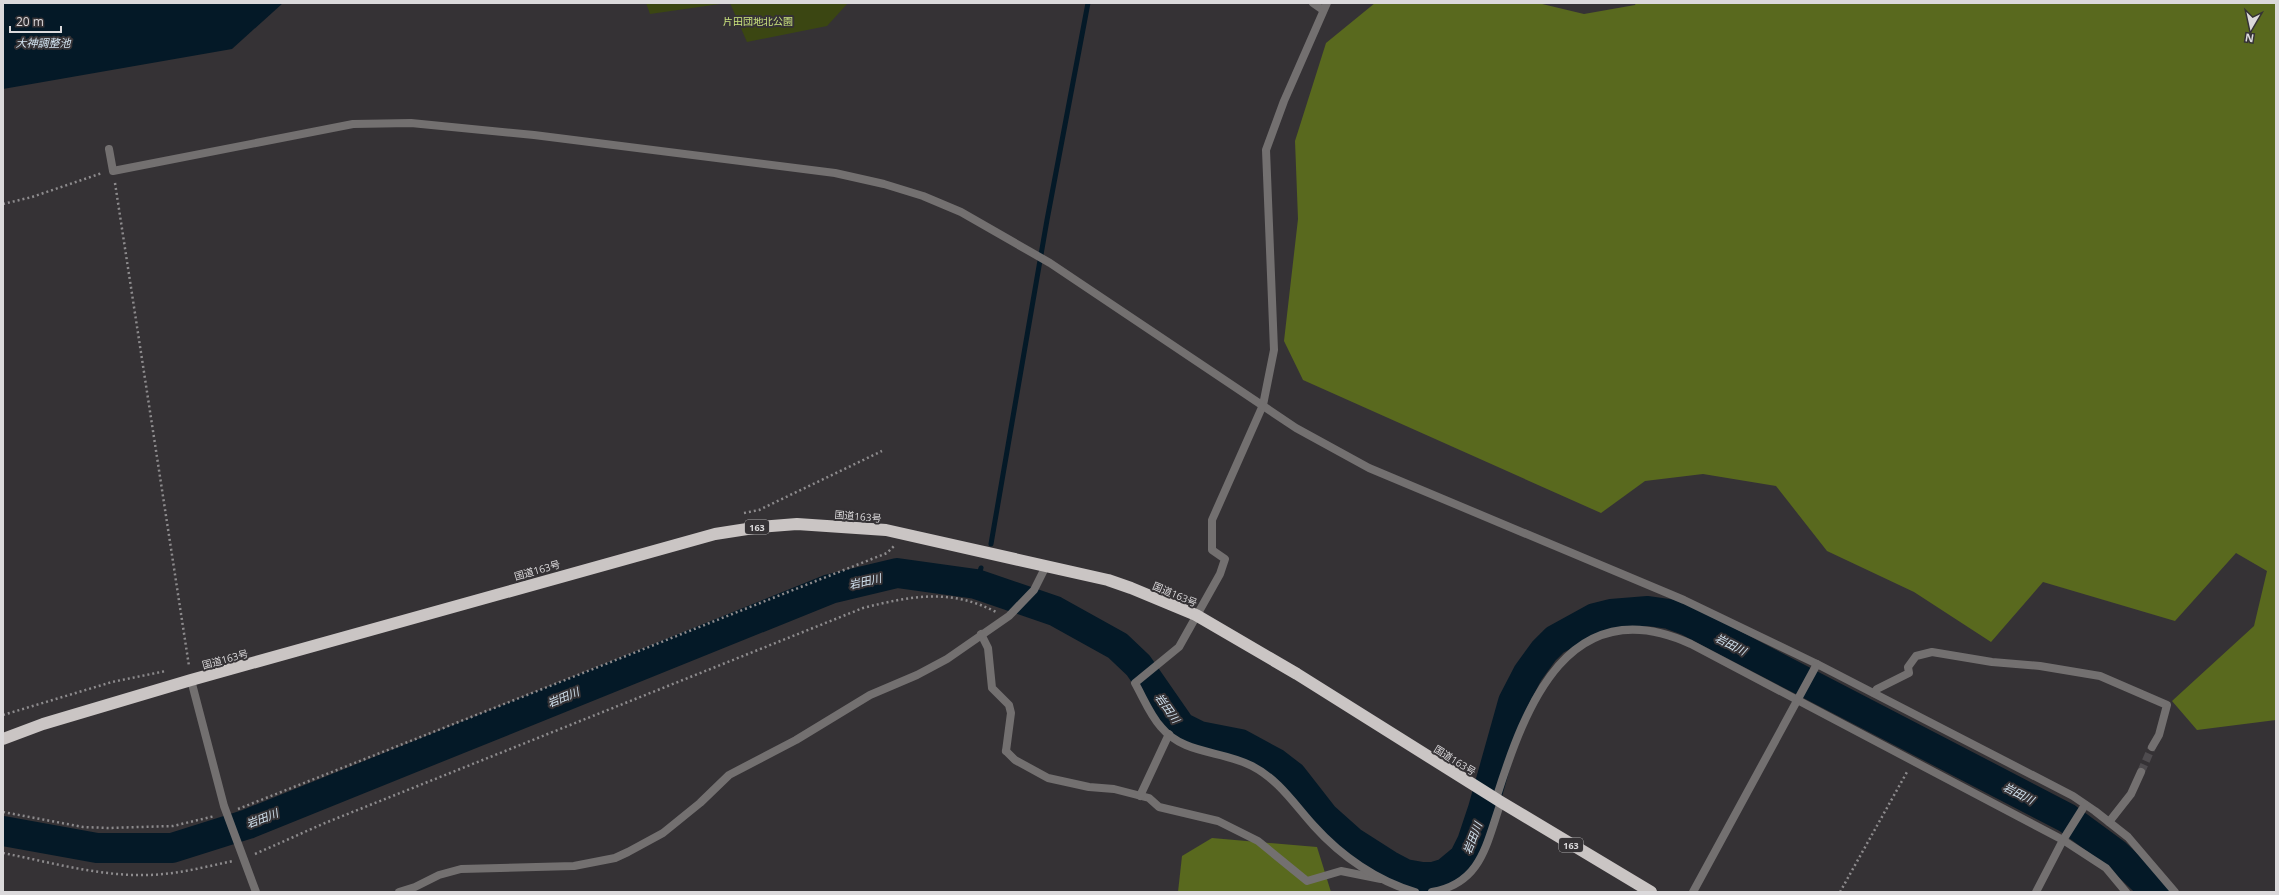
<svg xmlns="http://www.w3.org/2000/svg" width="2279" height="895" font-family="'Open Sans','Noto Sans JP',sans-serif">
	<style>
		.green { fill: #3b4612 }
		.forest { fill: #59691e }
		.water { fill: #041927 }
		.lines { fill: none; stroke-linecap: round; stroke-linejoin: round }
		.stream { stroke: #041927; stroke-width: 5 }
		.river { stroke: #041927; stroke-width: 30 }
		.street-tunnel { stroke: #4e4b4e; stroke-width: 8; stroke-dasharray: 8 4; stroke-linecap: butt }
		.path { stroke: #8d8b8d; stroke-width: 2.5; stroke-dasharray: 2 3; stroke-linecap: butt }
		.lane { stroke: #737070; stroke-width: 8 }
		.street { stroke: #737070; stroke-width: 8 }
		.highway { stroke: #cac5c4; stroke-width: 12 }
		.labels { text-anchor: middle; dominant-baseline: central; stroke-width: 4; stroke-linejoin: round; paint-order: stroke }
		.shield { fill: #353235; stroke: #a9a7a9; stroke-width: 1 }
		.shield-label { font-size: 9px; font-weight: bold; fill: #dbd9db }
		.park-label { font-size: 10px; fill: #cae27d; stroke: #353235 }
		.street-label { font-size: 10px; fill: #dbd9db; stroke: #353235 }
		.water-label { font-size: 11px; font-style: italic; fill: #d2e3f0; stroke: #353235 }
	</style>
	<rect width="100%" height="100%" fill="#353235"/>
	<g class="green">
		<path d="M646,3H727L650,14Z"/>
		<path d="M730,3H848L827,26L747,42Z"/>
	</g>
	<g class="forest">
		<path d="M1375,3H1538L1584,14L1635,5L1636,3H2276V720L2197,730L2172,701L2254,626L2267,571L2236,553L2175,621L2043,582L1991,642L1914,592L1827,551L1776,486L1703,474L1645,481L1601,513L1303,380L1284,341L1298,219L1295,141L1326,43Z"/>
		<path d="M1212,838L1317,847L1331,892H1178L1182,856Z"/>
	</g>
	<path class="water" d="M3,3H283L232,49L3,89Z"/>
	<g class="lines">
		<g class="stream">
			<path d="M991,544L1047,220L1088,3"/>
			<path d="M976,584L981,568"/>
		</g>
		<path class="river" d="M3,831L97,848H172L248,824L830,589L897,573L976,584L1055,611L1118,646L1138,665L1181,727L1199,736L1240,744L1275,763L1292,776L1324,817L1352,842L1388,865L1405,874L1422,877H1433L1446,873L1464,858L1472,842L1483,809L1513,702L1528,673L1544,651L1555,640L1595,618L1611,614L1648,611L1669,614L1688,621L2067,818L2116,854L2156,892"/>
		<path class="street-tunnel" d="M2141,772L2152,747"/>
		<g class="path">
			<path d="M115,183L189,666"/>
			<path d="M3,204L32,197L102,173"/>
			<path d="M744,513L759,510L882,451"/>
			<path d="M3,715L112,682L166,671"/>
			<path d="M238,809L887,553L894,546"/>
			<path d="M3,812L83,827L108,828L173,826L215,816"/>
			<path d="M3,853C49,862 98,876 145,875C175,875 204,867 233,861"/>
			<path d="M255,854L325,823L863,608C911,596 950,588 996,612"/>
			<path d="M1840,892L1907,772"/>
		</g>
		<path class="lane" d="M1006,751L1015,760L1048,778L1089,787L1114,789L1149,798L1159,807L1218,821L1258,841L1307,881L1341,871L1381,879"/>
		<g class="street">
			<path d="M1313,3L1323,10"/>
			<path d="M1327,3L1284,101L1266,150L1274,350L1263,405L1212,520V550L1225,559L1220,574L1179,647L1135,683C1143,697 1150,715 1161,727C1184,755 1222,750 1252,766C1279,780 1294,804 1314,826C1341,856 1377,881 1415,892"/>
			<path d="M109,149L113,171L353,124L411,123L534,135L835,173L884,184L923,196L961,212L1050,263L1296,428L1369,468L1684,600L1817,664L2073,796L2095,811L2128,837L2175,892"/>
			<path d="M981,634L988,648L992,688L1009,705L1011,713L1006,751"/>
			<path d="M191,680L224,806L256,892"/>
			<path d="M1874,693L1877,689L1909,673L1908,667L1916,656L1932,652L1992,662L2040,666L2100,676L2167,705L2159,735L2152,747"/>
			<path d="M1140,796L1169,734"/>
			<path d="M1496,799C1525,706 1569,588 1691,644L2063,840L2106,868L2126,892"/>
			<path d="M2109,822L2131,794L2141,772"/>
			<path d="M399,892L415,887L439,875L461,869L574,866L615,858L628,852L663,833L700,803L729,775L796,740L870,695L917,675L947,659L1009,616L1034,590L1046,566"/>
			<path d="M1432,892C1482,883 1486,844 1501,802"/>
			<path d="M1693,892L1817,664"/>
			<path d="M2036,892L2063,840L2085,805"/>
		</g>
		<path class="highway" d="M3,739L43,724L191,680L715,534L760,527L797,524L886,530L1108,580L1131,588L1196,615L1297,674L1501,802L1651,892"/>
	</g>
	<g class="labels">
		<g class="shield">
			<rect x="745" y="520" width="24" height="14" rx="3"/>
			<rect x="1559" y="838" width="24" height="14" rx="3"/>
		</g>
		<g class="shield-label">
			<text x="757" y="527">163</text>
			<text x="1571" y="845">163</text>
		</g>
		<g class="park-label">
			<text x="758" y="21">片田団地北公園</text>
		</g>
		<g class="street-label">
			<text transform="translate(858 516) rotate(5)">国道163号</text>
			<text transform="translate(537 570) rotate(-16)">国道163号</text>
			<text transform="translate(1175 594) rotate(23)">国道163号</text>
			<text transform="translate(225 659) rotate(-15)">国道163号</text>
			<text transform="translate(1455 760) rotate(32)">国道163号</text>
		</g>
		<g class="water-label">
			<text x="43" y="42">大神調整池</text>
			<text transform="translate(865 581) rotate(-13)">岩田川</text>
			<text transform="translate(1731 644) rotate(27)">岩田川</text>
			<text transform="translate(563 697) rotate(-22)">岩田川</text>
			<text transform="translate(1168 708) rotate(55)">岩田川</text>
			<text transform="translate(2019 793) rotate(27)">岩田川</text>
			<text transform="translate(262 818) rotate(-21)">岩田川</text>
			<text transform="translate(1472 838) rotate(-69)">岩田川</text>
		</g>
	</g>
	<rect width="2279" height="895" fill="none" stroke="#dbd9db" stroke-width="8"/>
	<g transform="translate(2251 28) rotate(189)" stroke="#353235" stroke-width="3" paint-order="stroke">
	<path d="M0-3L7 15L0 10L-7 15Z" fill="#dbd9db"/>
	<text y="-6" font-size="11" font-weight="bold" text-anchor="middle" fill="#dbd9db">N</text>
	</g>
	<path d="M10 26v6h51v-6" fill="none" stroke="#dbd9db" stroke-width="2"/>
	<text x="16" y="26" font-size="12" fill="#dbd9db" stroke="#353235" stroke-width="3" paint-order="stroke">20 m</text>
</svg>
